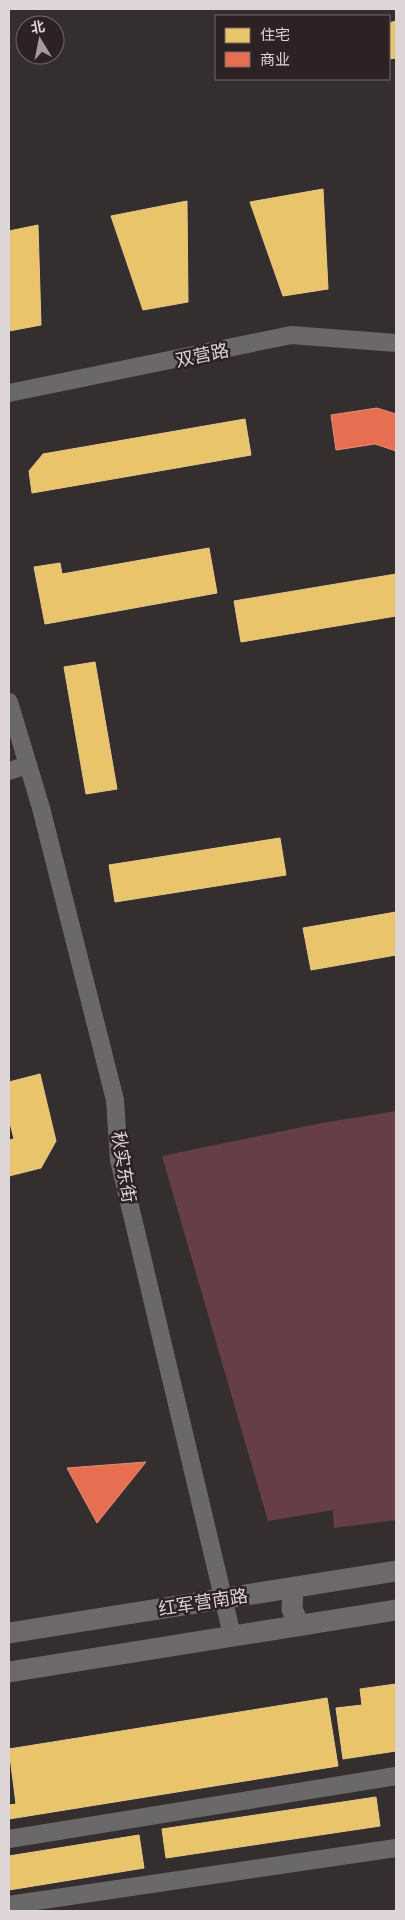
<svg xmlns="http://www.w3.org/2000/svg" width="405" height="1920" font-family="'DejaVu Sans','Noto Sans SC',sans-serif">
	<style>
		.green { fill: #663e45 }
		.homes { fill: #e9c46a; stroke: #e6c98a }
		.shops { fill: #e76f51; stroke: #e48e79 }
		.lines { fill: none; stroke-linecap: round; stroke-linejoin: round }
		.minor { stroke: #6b6869; stroke-width: 18 }
		.major { stroke: #6d696a; stroke-width: 21 }
		.labels { text-anchor: middle; dominant-baseline: central; stroke-width: 5; stroke-linejoin: round; paint-order: stroke }
		.street-label { font-size: 18px; fill: #ded5d6; stroke: #2e2123 }
	</style>
	<rect width="100%" height="100%" fill="#352e2f"/>
	<path class="green" d="M396,1111V1520L334,1528L333,1510L268,1521L162,1156L322,1123Z"/>
	<g class="homes">
		<path d="M396,21V58L389,59V23Z"/>
		<path d="M323,189L328,289L283,296L250,202Z"/>
		<path d="M187,201L188,302L143,310L111,216Z"/>
		<path d="M38,225L41,325L9,331V231Z"/>
		<path d="M245,419L251,455L32,493L29,471L43,454Z"/>
		<path d="M209,548L217,593L45,624L34,567L60,563L62,574Z"/>
		<path d="M396,574V616L241,642L234,601Z"/>
		<path d="M95,662L117,789L86,794L64,667Z"/>
		<path d="M280,838L286,875L115,902L109,865Z"/>
		<path d="M396,912V955L311,970L303,928Z"/>
		<path d="M40,1074L56,1141L41,1168L9,1176V1140L14,1139L9,1119V1082Z"/>
		<path d="M396,1684V1751L343,1759L336,1708L362,1705L360,1689Z"/>
		<path d="M327,1698L338,1766L9,1819V1805L16,1804L9,1749Z"/>
		<path d="M376,1797L380,1826L166,1858L162,1829Z"/>
		<path d="M139,1835L144,1868L9,1890V1856Z"/>
	</g>
	<g class="shops">
		<path d="M377,408L396,414V451L375,444L336,450L331,415Z"/>
		<path d="M146,1462L97,1523L67,1468Z"/>
	</g>
	<g class="lines">
		<g class="minor">
			<path d="M9,393L291,335L396,343"/>
			<path d="M9,702L41,808L115,1100L119,1160L232,1635"/>
			<path d="M9,771L28,765"/>
			<path d="M9,1839L396,1776"/>
			<path d="M9,1905L396,1848"/>
		</g>
		<g class="major">
			<path d="M293,1588L292,1609L299,1625"/>
			<path d="M9,1633L396,1571"/>
			<path d="M9,1672L396,1610"/>
		</g>
	</g>
	<g class="labels">
		<g class="street-label">
			<text transform="translate(202 355) rotate(-12)">双营路</text>
			<text transform="translate(124 1167) rotate(81)">秋实东街</text>
			<text transform="translate(203 1602) rotate(-9)">红军营南路</text>
		</g>
	</g>
	<rect width="405" height="1920" fill="none" stroke="#ded5d6" stroke-width="20"/>
	<rect x="215" y="15" width="175" height="65" fill="#2e2123" stroke="#74696b"/>
	<rect x="225" y="28" width="25" height="15" fill="#e9c46a" stroke="#74696b"/>
	<text x="260" y="40" font-size="15" fill="#ded5d6">住宅</text>
	<rect x="225" y="52" width="25" height="15" fill="#e76f51" stroke="#74696b"/>
	<text x="260" y="65" font-size="15" fill="#ded5d6">商业</text>
	<g transform="translate(40 40) rotate(350)"><circle r="24" fill="#2e2123" stroke="#74696b"/>
	<path d="M0-4L9 19L0 12L-9 19Z" fill="#a39b9c"/>
	<text y="-8" font-size="14" font-weight="bold" text-anchor="middle" fill="#ded5d6">北</text>
	</g>
</svg>
